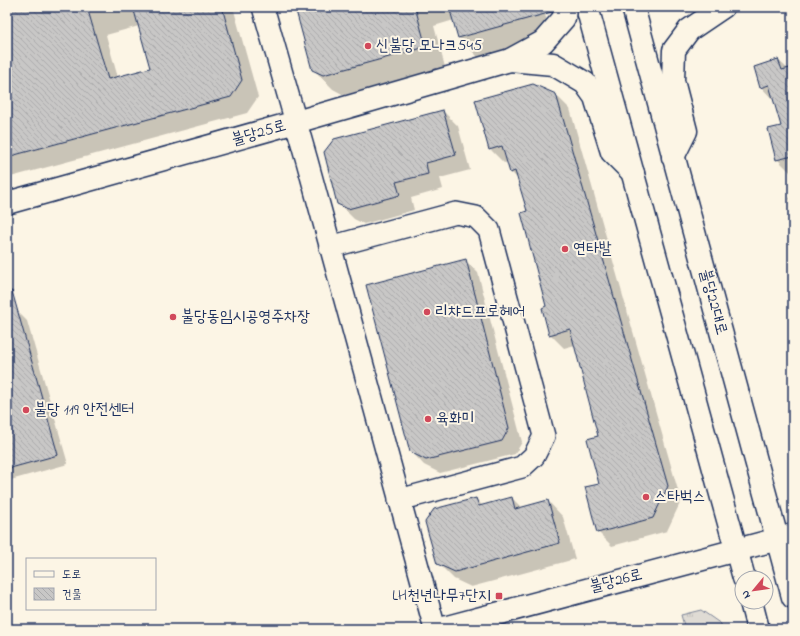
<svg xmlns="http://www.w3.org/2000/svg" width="800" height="636" font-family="'Indie Flower','Poor Story',sans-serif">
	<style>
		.grass { fill: url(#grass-tufts); stroke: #7d8599 }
		.shadow { fill: #0003; fill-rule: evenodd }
		.building { fill: url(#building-back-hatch); stroke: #1b2f5e }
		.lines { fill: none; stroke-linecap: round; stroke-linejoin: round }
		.minor-casing { stroke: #1b2f5e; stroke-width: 24 }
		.tertiary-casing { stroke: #1b2f5e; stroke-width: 25 }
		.secondary-casing { stroke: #1b2f5e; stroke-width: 25 }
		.minor { stroke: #fcf5e5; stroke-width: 21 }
		.tertiary { stroke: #fcf5e5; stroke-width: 22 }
		.secondary { stroke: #fcf5e5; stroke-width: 22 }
		.poi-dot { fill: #d1495b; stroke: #fcf5e5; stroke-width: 1.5 }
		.labels { text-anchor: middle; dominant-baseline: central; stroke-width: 4; stroke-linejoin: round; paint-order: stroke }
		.poi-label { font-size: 16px; fill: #1b2f5e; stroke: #fcf5e5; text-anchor: start }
		.street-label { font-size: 16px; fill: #1b2f5e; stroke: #fcf5e5 }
	</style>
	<defs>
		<pattern id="grass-tufts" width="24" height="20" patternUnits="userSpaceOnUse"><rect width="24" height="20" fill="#dfdbd4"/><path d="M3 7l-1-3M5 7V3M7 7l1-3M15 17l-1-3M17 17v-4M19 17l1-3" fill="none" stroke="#bfbcb8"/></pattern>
		<pattern id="building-back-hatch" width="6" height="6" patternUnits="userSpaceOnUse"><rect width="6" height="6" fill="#c8c7c6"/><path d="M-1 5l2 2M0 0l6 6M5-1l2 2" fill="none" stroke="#ababac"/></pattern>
	</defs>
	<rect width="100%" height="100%" fill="#fcf5e5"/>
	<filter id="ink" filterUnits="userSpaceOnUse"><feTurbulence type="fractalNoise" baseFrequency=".025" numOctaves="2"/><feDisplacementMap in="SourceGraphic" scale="8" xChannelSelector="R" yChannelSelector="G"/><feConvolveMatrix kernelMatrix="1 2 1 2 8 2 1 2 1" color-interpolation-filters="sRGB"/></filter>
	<g filter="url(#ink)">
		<path class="grass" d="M701,610L721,624L722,629H685L681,615Z"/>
		<g class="shadow">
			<path d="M7,7H233L258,97L247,113L7,178ZM139,26L151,69L118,78L106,35Z"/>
			<path d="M296,7H543L548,25L537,41L479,58L459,38L454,20L434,26L445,67L344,95L333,89L313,69Z"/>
			<path d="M778,60L788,69L793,68V175L777,159L782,127L775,102L761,87Z"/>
			<path d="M556,95L570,109L681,501L667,531L612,546L598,532L600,484L599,437L575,345L564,348L550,334L547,307L528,212L519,180L511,172L508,162L504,163L490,149Z"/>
			<path d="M443,111L458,126L470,170L440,178L443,189L411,198L414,210L364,224L354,219L338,203Z"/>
			<path d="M793,196V210L789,198Z"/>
			<path d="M465,260L478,273L522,442L515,454L440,473L424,465L411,451Z"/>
			<path d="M18,312L27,321L68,464L7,481V326Z"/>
			<path d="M512,498L522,508L548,501L563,517L575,559L471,587L454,579L438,563L476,499L483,506Z"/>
		</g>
		<g class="building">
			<path d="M7,7H87L108,79L150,68L133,7H222L242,80L231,97L7,157Z"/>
			<path d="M295,7H415L426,47L323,75L312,70Z"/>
			<path d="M449,7H551L552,12L458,38Z"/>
			<path d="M778,59L782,70L793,67V156L776,160L768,129L781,126L769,85L760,88L754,67Z"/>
			<path d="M533,84L556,94L668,486L653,518L597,533L585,487L599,484L587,439L598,436L570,329L549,335L542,308L546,306L521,213L527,211L515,171L510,173L502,146L489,150L475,100Z"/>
			<path d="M443,110L456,155L426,163L428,174L396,182L400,195L348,209L337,204L324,152L334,139Z"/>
			<path d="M466,259L509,428L502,441L426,460L410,452L366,285Z"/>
			<path d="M12,291L58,455L7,469V292Z"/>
			<path d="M512,497L515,509L548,500L560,543L455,572L437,564L425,522L434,509L476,498L479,506Z"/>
		</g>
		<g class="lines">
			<g class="minor-casing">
				<g id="minor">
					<path d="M263,7L307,161L435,629"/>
					<path d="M330,247L456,213L476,217L489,230L544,436L534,456L522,467L399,500"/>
				</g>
			</g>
			<g class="tertiary-casing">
				<g id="tertiary">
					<path d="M510,60L553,64L585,83L595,97L612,152L633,173"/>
					<path d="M673,157L686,131L673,81L674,50L689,30L723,7"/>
					<path d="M7,203L296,122L510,60L543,42L564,18L565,7"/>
					<path d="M440,629L793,535"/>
				</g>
			</g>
			<g class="secondary-casing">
				<g id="secondary">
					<path d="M587,7L744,578"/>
					<path d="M633,7L793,597"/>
					<path d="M751,602L758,629"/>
				</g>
			</g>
			<use href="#minor" class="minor"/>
			<use href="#tertiary" class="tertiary"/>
			<use href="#secondary" class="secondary"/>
		</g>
	</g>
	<g class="poi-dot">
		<circle cx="368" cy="46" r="4"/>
		<circle cx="565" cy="249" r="4"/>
		<circle cx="427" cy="312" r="4"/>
		<circle cx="173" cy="317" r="4"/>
		<circle cx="26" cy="410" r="4"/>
		<circle cx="428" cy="419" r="4"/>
		<circle cx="646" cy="497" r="4"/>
		<rect x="495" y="592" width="8" height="8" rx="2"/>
	</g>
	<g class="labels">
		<g class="poi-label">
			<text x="376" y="46">신불당 모나크545</text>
			<text x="573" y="249">연타발</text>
			<text x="435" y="312">리챠드프로헤어</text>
			<text x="181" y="317">불당동임시공영주차장</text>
			<text x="34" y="410">불당 119 안전센터</text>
			<text x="436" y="419">육화미</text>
			<text x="654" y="497">스타벅스</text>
			<text x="491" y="596" text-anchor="end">LH천년나무7단지</text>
		</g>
		<g class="street-label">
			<text transform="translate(259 133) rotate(-16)">불당25로</text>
			<text transform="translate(713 302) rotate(75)">불당22대로</text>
			<text transform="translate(616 581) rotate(-14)">불당26로</text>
		</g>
	</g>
	<rect width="800" height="636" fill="none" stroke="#fcf5e5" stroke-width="24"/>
	<rect x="12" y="12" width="776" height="612" fill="none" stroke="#1b2f5e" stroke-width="1.5" filter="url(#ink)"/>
	<rect x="26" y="558" width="130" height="52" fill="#fcf5e5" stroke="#a2a6af"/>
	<rect x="34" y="571" width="20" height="6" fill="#fcf5e5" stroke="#a2a6af"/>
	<text x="62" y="578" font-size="12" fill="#1b2f5e">도로</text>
	<rect x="34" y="588" width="20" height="12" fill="url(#building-back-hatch)" stroke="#a2a6af"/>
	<text x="62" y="598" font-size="12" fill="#1b2f5e">건물</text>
	<g transform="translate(754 590) rotate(241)"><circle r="19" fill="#fcf5e5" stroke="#a2a6af"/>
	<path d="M0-3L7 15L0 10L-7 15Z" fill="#d1495b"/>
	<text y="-6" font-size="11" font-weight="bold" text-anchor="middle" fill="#1b2f5e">N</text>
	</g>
</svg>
